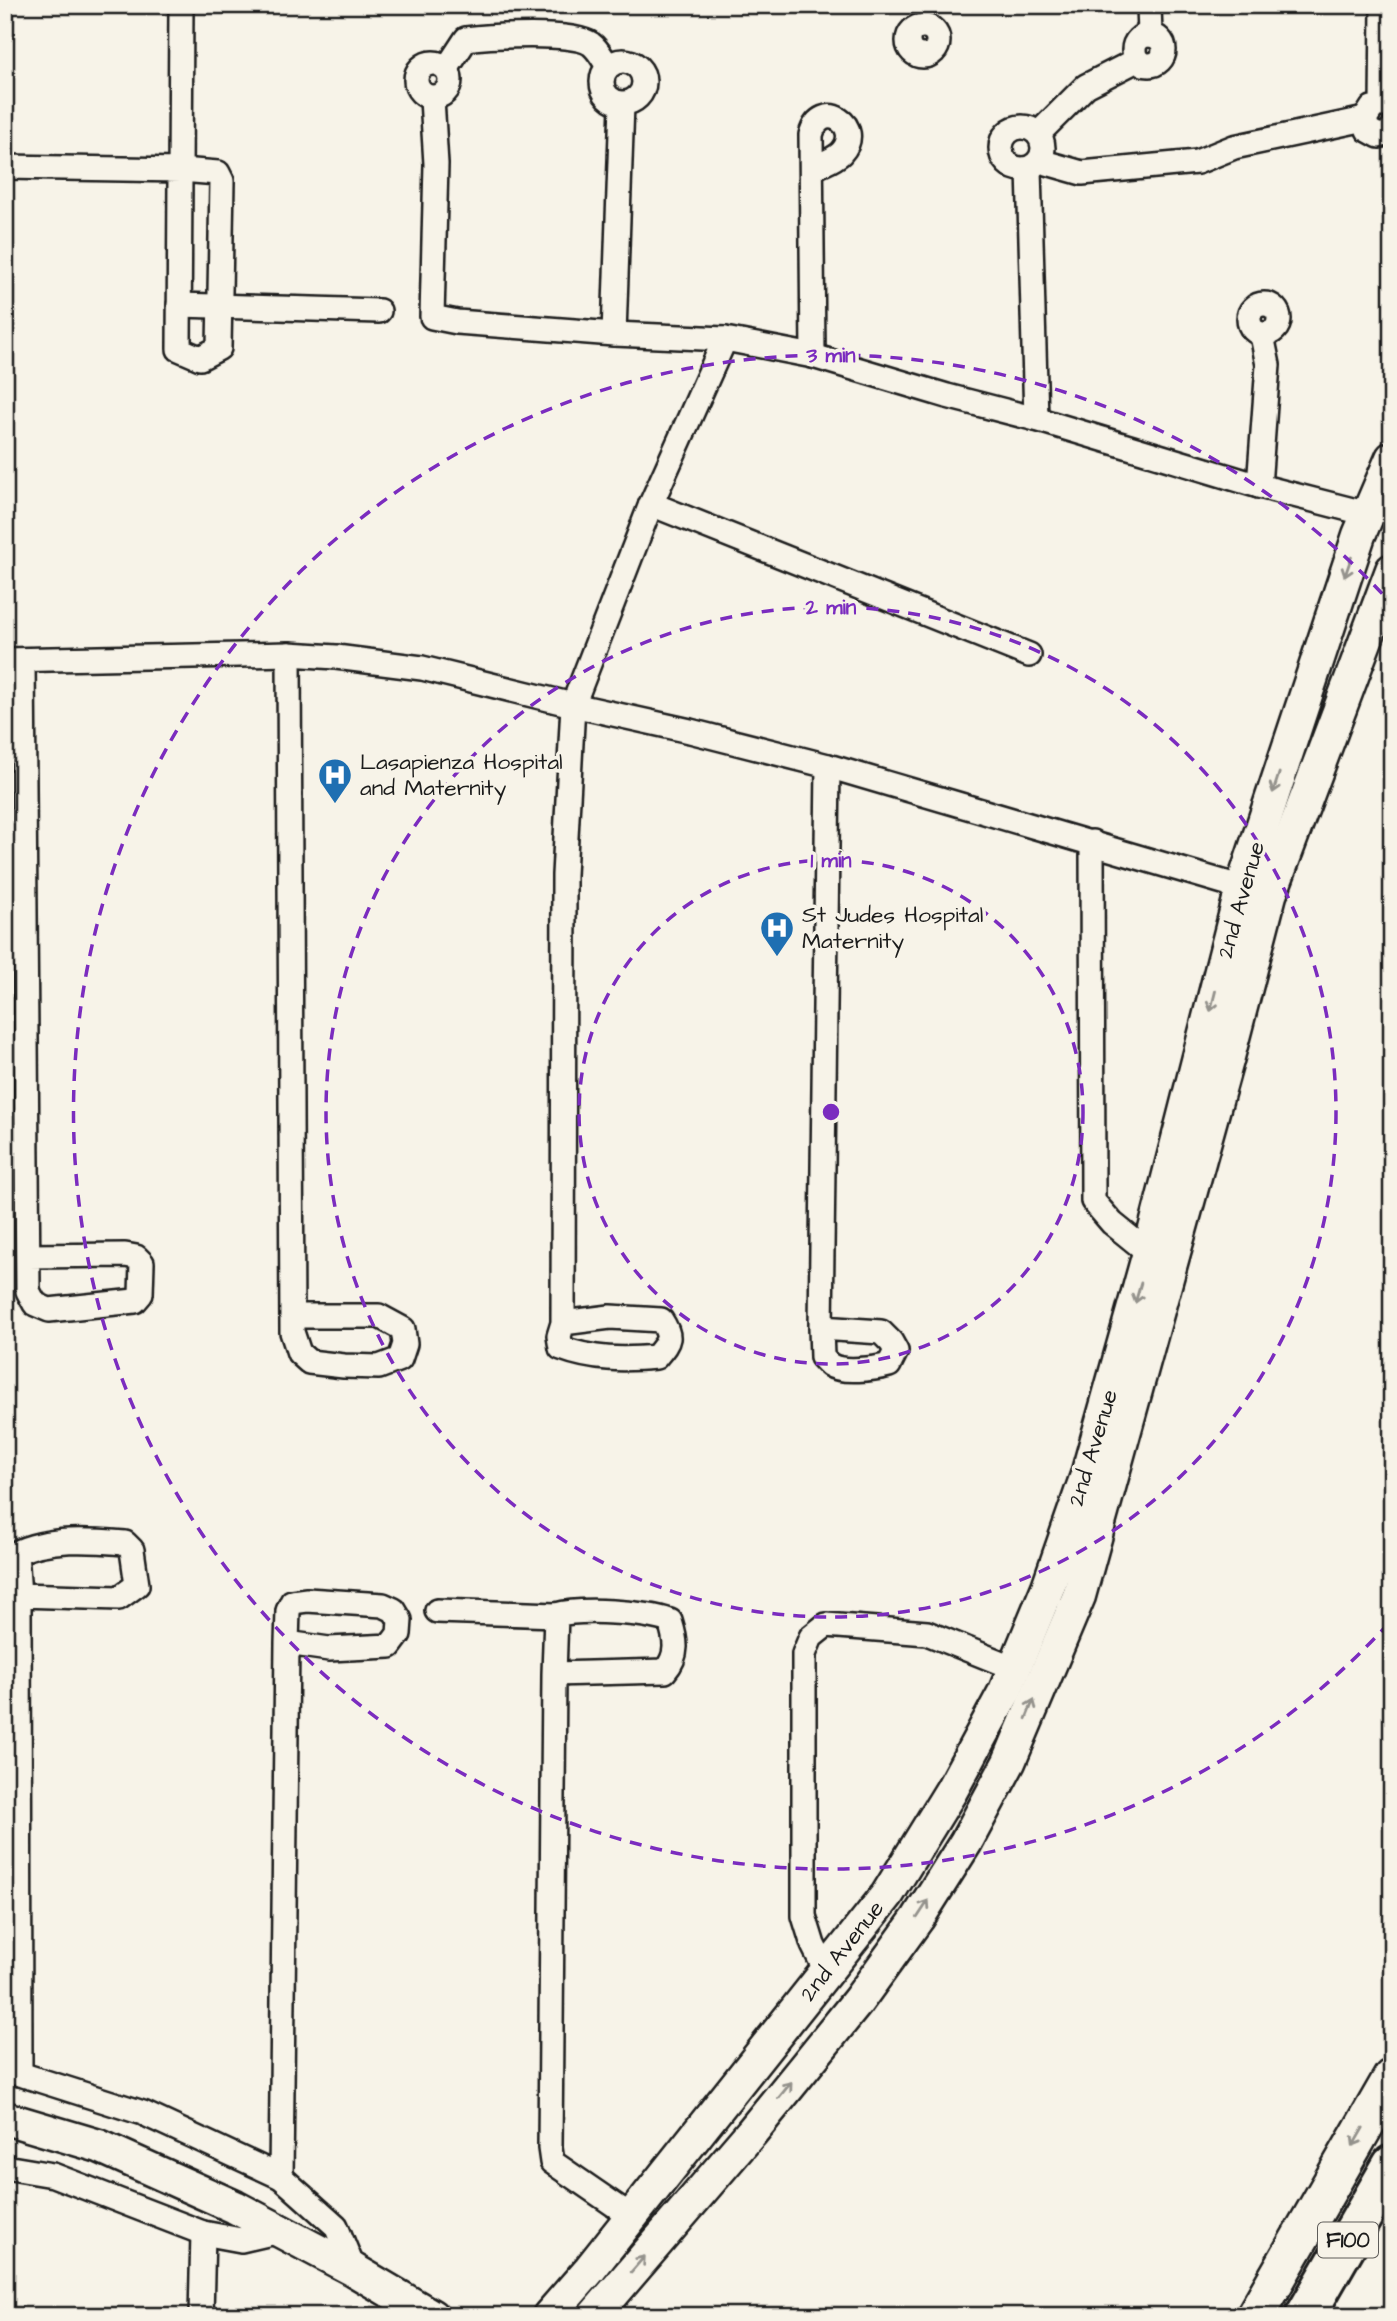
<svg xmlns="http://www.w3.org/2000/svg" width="1397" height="2321" font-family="'Architects Daughter',sans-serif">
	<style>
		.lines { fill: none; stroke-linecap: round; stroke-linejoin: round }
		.street-casing { stroke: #1c1c1c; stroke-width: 28 }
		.secondary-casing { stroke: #1c1c1c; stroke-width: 37 }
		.primary-casing { stroke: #1c1c1c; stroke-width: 42 }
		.highway-casing { stroke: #1c1c1c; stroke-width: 44 }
		.street { stroke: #f7f3e8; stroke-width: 23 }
		.secondary { stroke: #f7f3e8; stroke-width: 32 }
		.primary { stroke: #f7f3e8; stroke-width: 37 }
		.highway { stroke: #f7f3e8; stroke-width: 38 }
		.oneway { stroke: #94928c }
		.ring { fill: none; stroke: #7b2cbf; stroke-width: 3.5; stroke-dasharray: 12 9 }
		.labels { text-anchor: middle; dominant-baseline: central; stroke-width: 7; stroke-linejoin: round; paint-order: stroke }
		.shield { fill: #f7f3e8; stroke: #5e5c59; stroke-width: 2 }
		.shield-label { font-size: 21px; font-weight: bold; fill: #1c1c1c }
		.poi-label { font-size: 23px; fill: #1c1c1c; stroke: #f7f3e8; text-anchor: start }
		.street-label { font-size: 23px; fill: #1c1c1c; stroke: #f7f3e8 }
		.centre { fill: #7b2cbf; stroke: #f7f3e8; stroke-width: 3.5 }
		.ring-label { font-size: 21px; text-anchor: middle; font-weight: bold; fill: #7b2cbf; stroke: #f7f3e8; stroke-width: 7; stroke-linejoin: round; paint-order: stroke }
	</style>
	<rect width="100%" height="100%" fill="#f7f3e8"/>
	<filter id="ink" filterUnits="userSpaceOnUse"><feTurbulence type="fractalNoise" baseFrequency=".0143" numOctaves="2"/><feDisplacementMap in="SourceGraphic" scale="14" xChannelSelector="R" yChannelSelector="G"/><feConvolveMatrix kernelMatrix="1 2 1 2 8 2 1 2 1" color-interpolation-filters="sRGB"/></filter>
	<g filter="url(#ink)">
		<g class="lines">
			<g class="street-casing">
				<g id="street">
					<path d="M1149,5L1150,35"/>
					<circle cx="923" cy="41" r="15"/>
					<circle cx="1149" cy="50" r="15"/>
					<circle cx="623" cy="82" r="21"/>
					<circle cx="433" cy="80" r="17"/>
					<path d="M447,68L466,39C489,36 574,31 591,44C598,49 603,59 608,66"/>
					<path d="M432,99L436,164L432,317L457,322L614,334L725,339L813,356L947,396L1036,419L1259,486L1368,514"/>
					<path d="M1382,105L1383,5"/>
					<path d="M1372,108L1365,119L1368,130L1379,136L1390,133L1392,129"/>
					<circle cx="1022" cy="148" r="21"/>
					<path d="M1038,134L1086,86L1137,60"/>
					<path d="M1040,161L1082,173L1197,162L1234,147L1365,119"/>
					<path d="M5,167L181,170L218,173L222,181L219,348L200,358L179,349L181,5"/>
					<path d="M812,169C821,164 834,160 841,153C866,126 821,97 811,135L813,356"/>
					<path d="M1029,169L1036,419"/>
					<circle cx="1264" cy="319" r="15"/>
					<path d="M179,305L379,311"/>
					<path d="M614,334L622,104"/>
					<path d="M1259,486L1268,365L1262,335"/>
					<path d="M651,504L1029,655"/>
					<path d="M289,654L292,1332L299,1353L309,1362L344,1366L379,1367L400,1359L405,1344L403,1329L379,1316H293"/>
					<path d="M5,660L289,654L336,657L422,668L573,705L690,731L828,766L1257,892"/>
					<path d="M23,661L28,1291L35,1304L49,1310L135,1301L141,1294L142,1263L136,1257L125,1255L28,1256"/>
					<path d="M1092,842L1093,1201L1112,1223L1149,1253"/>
					<path d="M563,1323L610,1317L661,1320C673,1338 669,1341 656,1357C623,1360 593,1360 561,1348L559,1336L563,1323L564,875L573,705L651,504L725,339"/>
					<path d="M821,1328L881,1332L891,1342L896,1351L889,1365C875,1369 842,1373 830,1365C827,1363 824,1359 822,1357L821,1328L828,766"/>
					<path d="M19,1595L119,1598L137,1585L132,1550L125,1543C90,1540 48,1537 16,1553L19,1595L20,2074"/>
					<path d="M437,1611L556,1615"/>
					<path d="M554,1674L665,1671C679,1655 676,1640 670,1621C644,1612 582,1608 556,1615L554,1674L550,2148L552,2162L632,2217"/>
					<path d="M826,1971L813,1945L804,1916V1654L811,1637L826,1625L927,1633L1014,1668"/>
					<path d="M6,2071L20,2074L143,2113L281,2177L336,2226L354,2270"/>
					<path d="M5,2167L53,2175L203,2233L241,2240L280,2231"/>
					<path d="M281,2177L287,1643L288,1611L292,1602L307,1600L383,1605L394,1610L400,1620L399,1634L390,1646L329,1649L287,1643"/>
					<path d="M201,2316L203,2233"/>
				</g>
			</g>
			<g class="secondary-casing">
				<g id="secondary">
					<path d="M5,2118L99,2146L235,2207L354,2270L432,2316"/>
					<path d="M549,2316L590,2269L887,1895L951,1791L1005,1691L1048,1587L1087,1475L1149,1253L1242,888L1359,535L1392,458"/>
					<path d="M594,2316L751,2133L858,2001L918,1918L966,1842L1009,1762L1079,1596L1228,1057L1270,895L1392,570"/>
				</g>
			</g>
			<g class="primary-casing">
				<path id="primary" d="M1255,2316L1392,2078"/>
			</g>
			<g class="highway-casing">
				<path id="highway" d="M1305,2316L1392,2165"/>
			</g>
			<use href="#street" class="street"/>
			<use href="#secondary" class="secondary"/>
			<use href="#primary" class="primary"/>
			<use href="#highway" class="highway"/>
		</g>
		<defs><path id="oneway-shaft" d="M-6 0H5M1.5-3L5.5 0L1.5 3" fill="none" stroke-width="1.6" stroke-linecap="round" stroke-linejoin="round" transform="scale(1.75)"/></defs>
		<g class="oneway">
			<use href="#oneway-shaft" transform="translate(1348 567) rotate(109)"/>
			<use href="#oneway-shaft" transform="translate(1276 783) rotate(108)"/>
			<use href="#oneway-shaft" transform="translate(1213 1001) rotate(104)"/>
			<use href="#oneway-shaft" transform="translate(1138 1293) rotate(106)"/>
			<use href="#oneway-shaft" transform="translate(1030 1709) rotate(-68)"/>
			<use href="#oneway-shaft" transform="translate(923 1909) rotate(-57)"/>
			<use href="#oneway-shaft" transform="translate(785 2090) rotate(-51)"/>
			<use href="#oneway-shaft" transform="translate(1358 2137) rotate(120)"/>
			<use href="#oneway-shaft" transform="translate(638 2264) rotate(-49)"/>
		</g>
	</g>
	<g class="ring">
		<circle cx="831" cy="1112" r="252"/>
		<circle cx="831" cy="1112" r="505"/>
		<path d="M1389 1623A757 757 0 1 1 1389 601"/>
	</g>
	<defs>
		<g id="hospital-pin" transform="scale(1.75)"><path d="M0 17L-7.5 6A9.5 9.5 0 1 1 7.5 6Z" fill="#1f6fb2" stroke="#f7f3e8"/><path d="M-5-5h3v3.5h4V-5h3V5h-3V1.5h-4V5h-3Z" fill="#fff"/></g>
	</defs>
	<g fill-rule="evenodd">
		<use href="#hospital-pin" x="335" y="775"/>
		<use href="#hospital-pin" x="777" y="928"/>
	</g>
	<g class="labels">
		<rect class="shield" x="1318" y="2222.5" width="60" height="35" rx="5"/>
		<g class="shield-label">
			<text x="1348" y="2240">F100</text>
		</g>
		<g class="poi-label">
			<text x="360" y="762">Lasapienza Hospital<tspan x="360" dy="26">and Maternity</tspan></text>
			<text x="802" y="915">St Judes Hospital<tspan x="802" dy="26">Maternity</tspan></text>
		</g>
		<g class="street-label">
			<text transform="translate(1241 900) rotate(-74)">2nd Avenue</text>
			<text transform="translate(1093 1448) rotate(-73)">2nd Avenue</text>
			<text transform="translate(842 1951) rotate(-52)">2nd Avenue</text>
		</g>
	</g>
	<circle cx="831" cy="1112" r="10" class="centre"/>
	<g class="ring-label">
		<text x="831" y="362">3 min</text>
		<text x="831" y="614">2 min</text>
		<text x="831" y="867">1 min</text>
	</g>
	<rect width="1397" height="2321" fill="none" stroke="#f7f3e8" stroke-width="28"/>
	<rect x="14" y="14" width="1369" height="2293" fill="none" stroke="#1c1c1c" stroke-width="2.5" filter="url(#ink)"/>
</svg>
